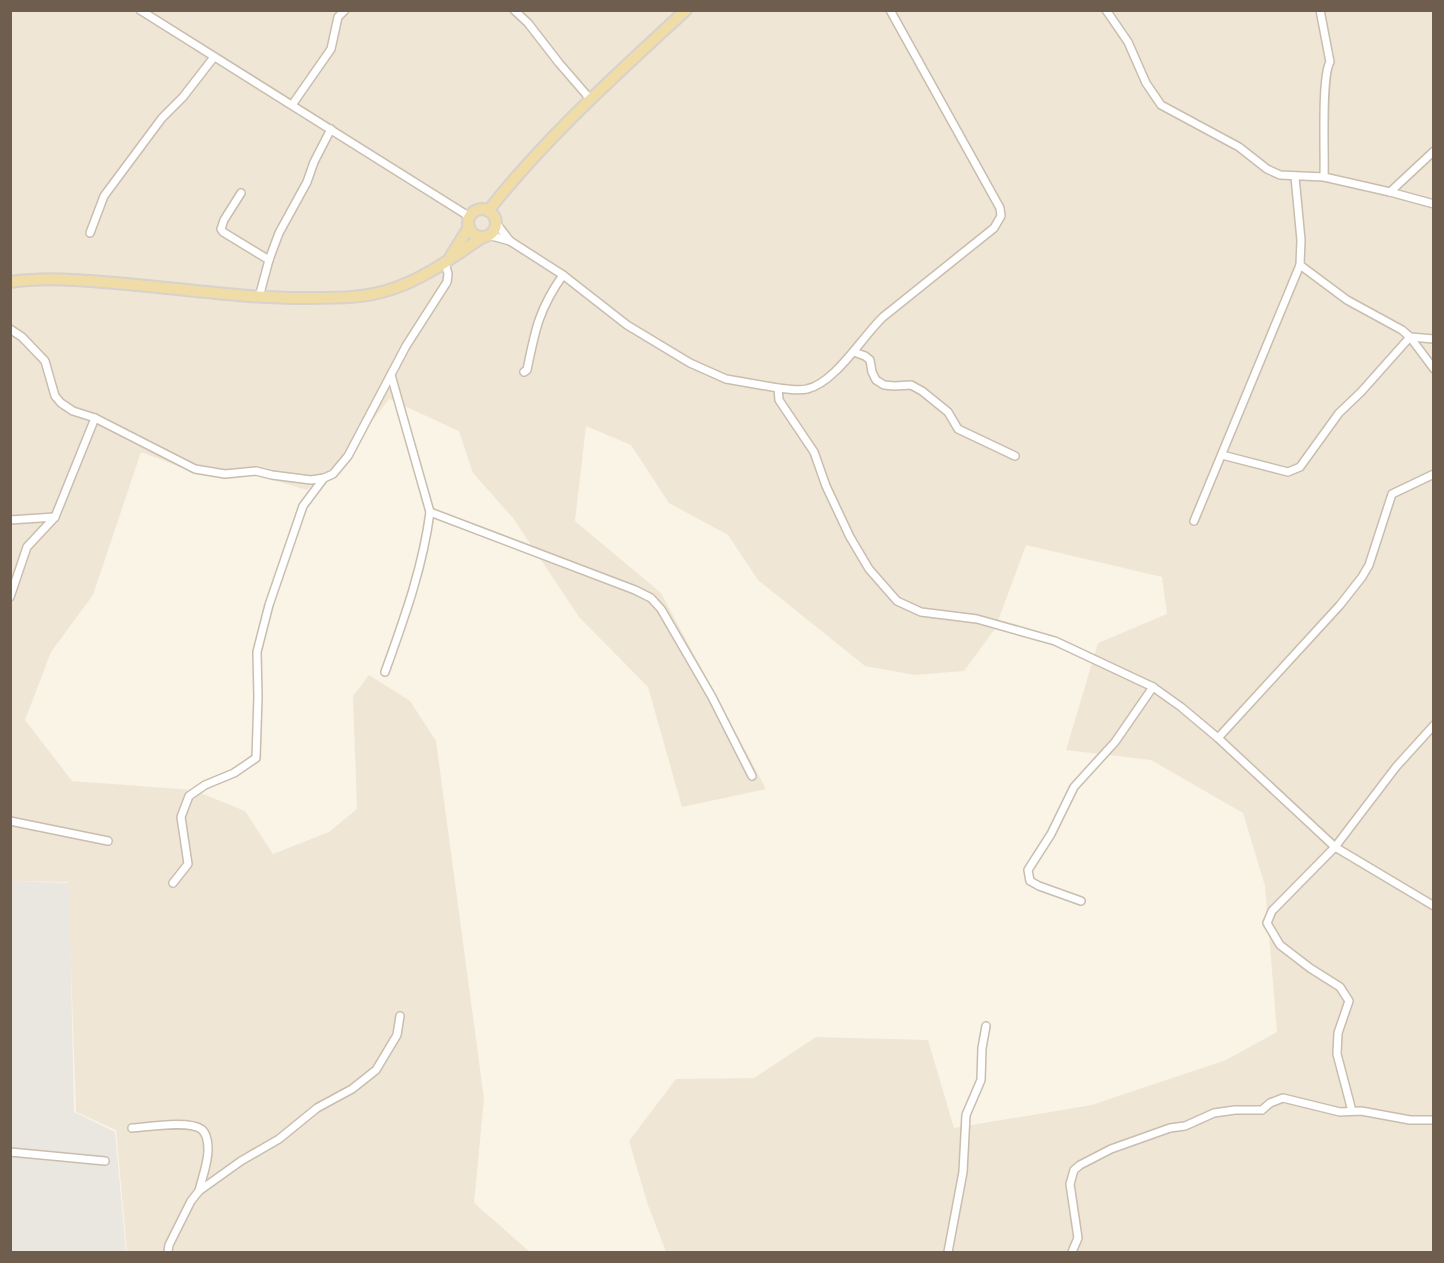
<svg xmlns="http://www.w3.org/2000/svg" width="1444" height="1263" font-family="Lato,sans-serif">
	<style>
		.residential { fill: #f0e6d6 }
		.industrial { fill: #eae6e0 }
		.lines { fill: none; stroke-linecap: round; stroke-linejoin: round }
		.street-casing { stroke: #c9bdae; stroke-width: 10 }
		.primary-casing { stroke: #d7d2cd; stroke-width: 14 }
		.street { stroke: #fff; stroke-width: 7 }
		.primary { stroke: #efdca7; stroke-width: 10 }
	</style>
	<rect width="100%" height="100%" fill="#f9f4e6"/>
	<path class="residential" d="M11,11H1433V1252H666L648,1205L629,1141L676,1079L754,1078L816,1037L928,1040L954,1128L1092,1105L1226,1060L1277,1032L1265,886L1243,813L1151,760L1066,750L1098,643L1167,614L1162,577L1026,545L995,629L964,671L915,675L865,666L758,580L728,535L669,503L631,445L586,426L575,521L661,593L766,789L682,807L648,687L579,617L513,518L473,473L459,431L389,399L345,456L307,490L256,475H201L141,452L93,595L51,652L25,720L72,781L193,790L245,811L273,854L329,832L357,809L353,696L369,675L410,701L436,741L484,1099L474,1203L530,1252H127L116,1130L76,1112L68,882L11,881Z"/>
	<path class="industrial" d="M11,881L69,883L74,1112L115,1132L126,1252H11Z"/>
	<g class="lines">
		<g class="street-casing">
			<g id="street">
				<path d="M140,10L470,217"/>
				<path d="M514,10L528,23L559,63L591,100"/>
				<path d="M1106,10L1128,42L1146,83L1161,105L1239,147L1267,169L1280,175L1324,177L1390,192L1434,204"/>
				<path d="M1320,10L1330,62C1321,77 1325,155 1324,177"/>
				<path d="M292,105L331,49L338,17L345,10"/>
				<path d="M1390,192L1434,151"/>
				<path d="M241,193L224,220L221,229L223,232L269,260L259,297"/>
				<path d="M90,233L104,196L162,118L183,97L214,57"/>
				<path d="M488,235L510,241L496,223"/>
				<path d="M510,241L563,275L627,325L690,363L726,379L778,388L779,400L814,452L826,486L850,537L869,569L897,601L921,612L977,619L1055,641L1153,687L1181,707L1218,738L1335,847L1434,906"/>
				<path d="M269,260L279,233L307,182L314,162L331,129"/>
				<path d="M1300,265L1347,300L1402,330L1410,337L1434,369"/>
				<path d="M10,329L22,337L45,361L55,396L61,403L73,411L95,418L195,469L225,474L256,471L272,475L311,480L324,478L333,474L348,456L406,346L447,282L448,274L445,262"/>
				<path d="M854,352L865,356L870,360L872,372L876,380L884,385L894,386L911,385L922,391L948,412L958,429L1015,456"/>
				<path d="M524,372L527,370C535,330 539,309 563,275"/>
				<path d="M778,388C787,389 799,391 807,389C835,383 862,337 883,317L994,228L1001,216L1000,208L890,10"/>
				<path d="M1222,455L1288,472L1300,467L1339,413L1361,392L1410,337L1434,339"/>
				<path d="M430,512L635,590L651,598L661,609L712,697L752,776"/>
				<path d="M10,520L55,517"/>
				<path d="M1194,521L1300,265L1301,240L1295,177"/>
				<path d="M10,597L27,547L55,517L95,418"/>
				<path d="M385,672C404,619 423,567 430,512L391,375"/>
				<path d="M1218,738L1340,605L1362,577L1369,565L1392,494L1434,474"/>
				<path d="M10,821L108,841"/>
				<path d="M173,883L188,864L181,817L189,796L205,785L234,773L256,758L258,697L257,652L269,605L303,506L324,478"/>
				<path d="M1081,901L1039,886L1030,881L1028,870L1051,834L1074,787L1115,742L1153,687"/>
				<path d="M1352,1111L1337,1054L1338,1033L1349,1001L1340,987L1310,968L1280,945L1267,923L1272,911L1335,847L1396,767L1434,725"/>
				<path d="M132,1128C147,1127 189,1120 201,1129C207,1133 208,1143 208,1150C208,1163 202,1178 199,1191"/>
				<path d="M10,1152L105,1161"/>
				<path d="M168,1252L169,1245L191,1201L199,1191L241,1161L279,1139L317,1108L352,1089L376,1070L397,1035L400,1016"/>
				<path d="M948,1252L963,1172L966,1115L981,1080L982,1048L986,1026"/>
				<path d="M1072,1252L1078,1238L1070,1184L1074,1170L1080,1165L1111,1149L1170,1128L1185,1126L1214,1113L1235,1110H1262L1270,1103L1283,1098L1340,1112L1361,1111L1410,1120H1434"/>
			</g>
		</g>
		<g class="primary-casing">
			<g id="primary">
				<circle cx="482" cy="223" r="14"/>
				<path d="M488,211C546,137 617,74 686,10"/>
				<path d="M451,256L469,227"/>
				<path d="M10,282C45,277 81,280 115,283C180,288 246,299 311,298C339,298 366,298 392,289C426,278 454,256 483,237"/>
			</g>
		</g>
		<use href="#street" class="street"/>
		<use href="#primary" class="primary"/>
	</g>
	<rect width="1444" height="1263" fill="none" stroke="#6f5d4e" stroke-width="24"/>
</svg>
